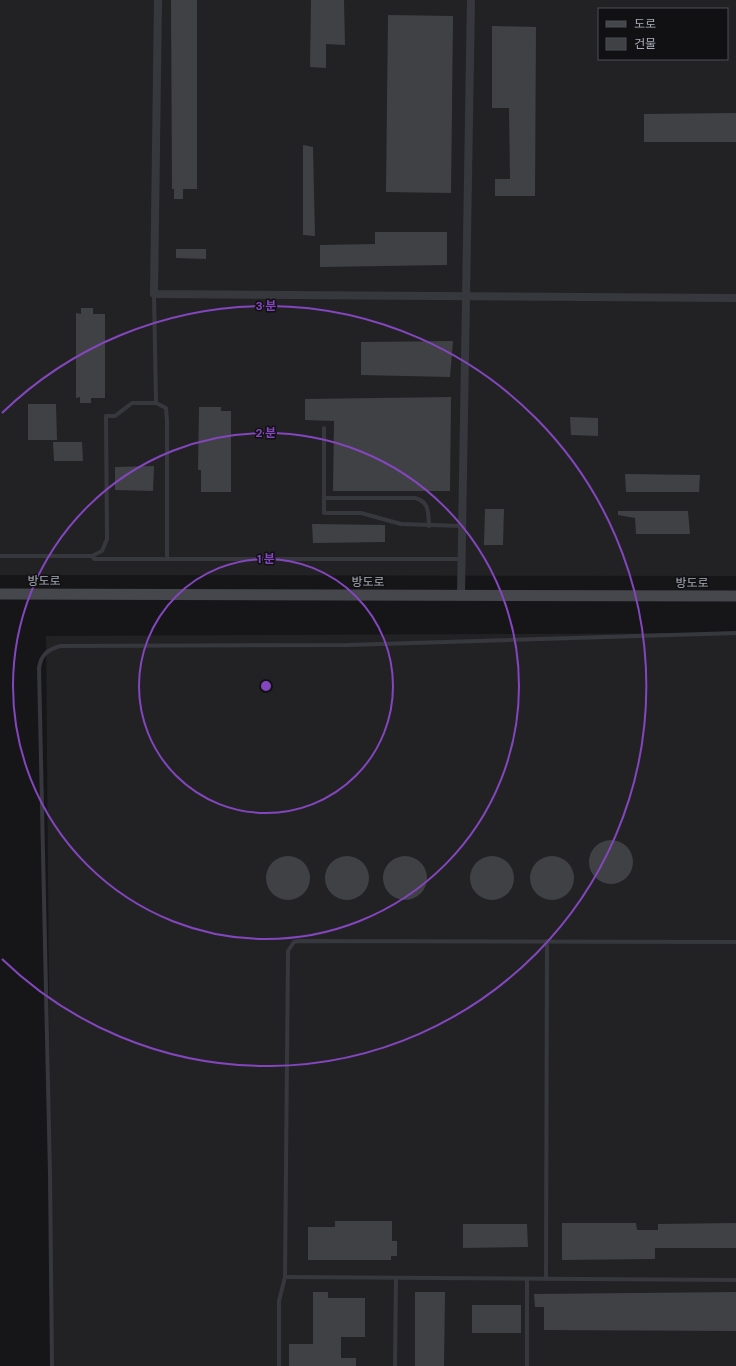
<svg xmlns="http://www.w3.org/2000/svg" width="736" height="1366" font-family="'DM Sans','Noto Sans KR',sans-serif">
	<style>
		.built { fill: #222225; fill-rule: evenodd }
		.building { fill: #404145 }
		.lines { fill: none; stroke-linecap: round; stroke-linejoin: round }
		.lane { stroke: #37383d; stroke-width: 4 }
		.street { stroke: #37383d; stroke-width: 8 }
		.secondary { stroke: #45474d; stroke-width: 11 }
		.ring { fill: none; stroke: #8446be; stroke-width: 2 }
		.labels { text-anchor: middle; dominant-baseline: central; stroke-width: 3; stroke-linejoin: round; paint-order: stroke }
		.street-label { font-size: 12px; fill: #a8adb8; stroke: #111113 }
		.centre { fill: #8446be; stroke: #111113; stroke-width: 2 }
		.ring-label { font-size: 12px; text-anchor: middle; font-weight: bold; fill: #8446be; stroke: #111113; stroke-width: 3; stroke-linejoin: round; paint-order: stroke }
	</style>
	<rect width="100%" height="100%" fill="#161618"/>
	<g class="built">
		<path d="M0,0H736V576L0,575ZM599,9H727V59H599Z"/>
		<path d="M736,633V1366H52L46,636Z"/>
	</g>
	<g class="building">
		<path d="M171,0H197V189H183V199H174V189H172Z"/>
		<path d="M311,0H344L345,45L326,44V68L310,67Z"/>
		<path d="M388,15L453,16L451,193L386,192Z"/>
		<path d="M492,26L536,27L535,196H495V179H510L509,108H492Z"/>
		<path d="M736,113V142H644V114Z"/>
		<path d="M303,145L313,147L315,236L303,235Z"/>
		<path d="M375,232H447V265L320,267V245L375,244Z"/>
		<path d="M176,249H206V259L176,258Z"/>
		<path d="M81,308H93V314H105V398H91V403H80V397L76,398V313L81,314Z"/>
		<path d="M453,341L450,377L361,375V342Z"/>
		<path d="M451,397L450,491H333L334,421L305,420V399Z"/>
		<path d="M28,404H56L57,440H28Z"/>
		<path d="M199,407H221V411H231V492H201V470H198Z"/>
		<path d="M570,417L598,418V436L571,435Z"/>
		<path d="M53,442H82L83,461H54Z"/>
		<path d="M154,466L153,491L115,490V467Z"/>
		<path d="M625,474L700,475L699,492H626Z"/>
		<path d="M485,509H504L503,545H484Z"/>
		<path d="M618,511H688L690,534H636L635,518L618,515Z"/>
		<path d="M312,524L385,525V542L313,543Z"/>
		<circle cx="611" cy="862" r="22"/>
		<circle cx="405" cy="878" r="22"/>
		<circle cx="347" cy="878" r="22"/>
		<circle cx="492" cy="878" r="22"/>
		<circle cx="552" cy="878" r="22"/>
		<circle cx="288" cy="878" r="22"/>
		<path d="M335,1221H392V1241H397V1256H391V1260H308V1227H335Z"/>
		<path d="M562,1223H636L637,1230H658V1224L736,1223V1248H655V1259L562,1260Z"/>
		<path d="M463,1224H527L528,1247L463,1248Z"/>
		<path d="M313,1292H328V1298H365V1337H341V1358H356V1366H289V1344H313Z"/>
		<path d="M415,1292H445L444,1366H415Z"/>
		<path d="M736,1292V1331L544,1330V1307H535L534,1294Z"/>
		<rect x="472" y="1305" width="49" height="28"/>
	</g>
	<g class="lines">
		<g class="lane">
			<path d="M156,403L166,408L167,421V559"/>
			<path d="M324,428V513H361L401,524L462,526"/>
			<path d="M324,498H415C430,502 428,513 429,526"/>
			<path d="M0,556H92L102,551L107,539L106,416H115L132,403H156L154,294"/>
			<path d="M92,556L94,559H461"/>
			<path d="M285,1277L736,1280"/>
			<path d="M527,1279V1366"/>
			<path d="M546,1279L547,941"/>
			<path d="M52,1366L50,1175L39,668C41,655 47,650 60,646L348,645L736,633"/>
			<path d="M279,1366V1301L285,1277L288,951L294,942L298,941L736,942"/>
			<path d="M395,1366L396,1278"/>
		</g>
		<g class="street">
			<path d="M158,0L154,294L736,298"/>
			<path d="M461,595L471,0"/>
		</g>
		<path class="secondary" d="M0,594L736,596"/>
	</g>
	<g class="ring">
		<circle cx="266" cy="686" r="127"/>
		<circle cx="266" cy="686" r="253"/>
		<path d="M2 413A380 380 0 1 1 2 959"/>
	</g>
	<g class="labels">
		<g class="street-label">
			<text x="44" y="581">방도로</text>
			<text x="368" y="582">방도로</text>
			<text x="692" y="583">방도로</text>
		</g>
	</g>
	<circle cx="266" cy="686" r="6" class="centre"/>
	<g class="ring-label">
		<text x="266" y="310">3 분</text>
		<text x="266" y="437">2 분</text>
		<text x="266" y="563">1 분</text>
	</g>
	<rect x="598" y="8" width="130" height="52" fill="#111113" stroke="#4d4f55"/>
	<rect x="606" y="21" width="20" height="6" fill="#45474d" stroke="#4d4f55"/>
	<text x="634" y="28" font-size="12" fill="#a8adb8">도로</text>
	<rect x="606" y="38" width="20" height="12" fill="#404145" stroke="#4d4f55"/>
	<text x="634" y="48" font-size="12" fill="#a8adb8">건물</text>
</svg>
